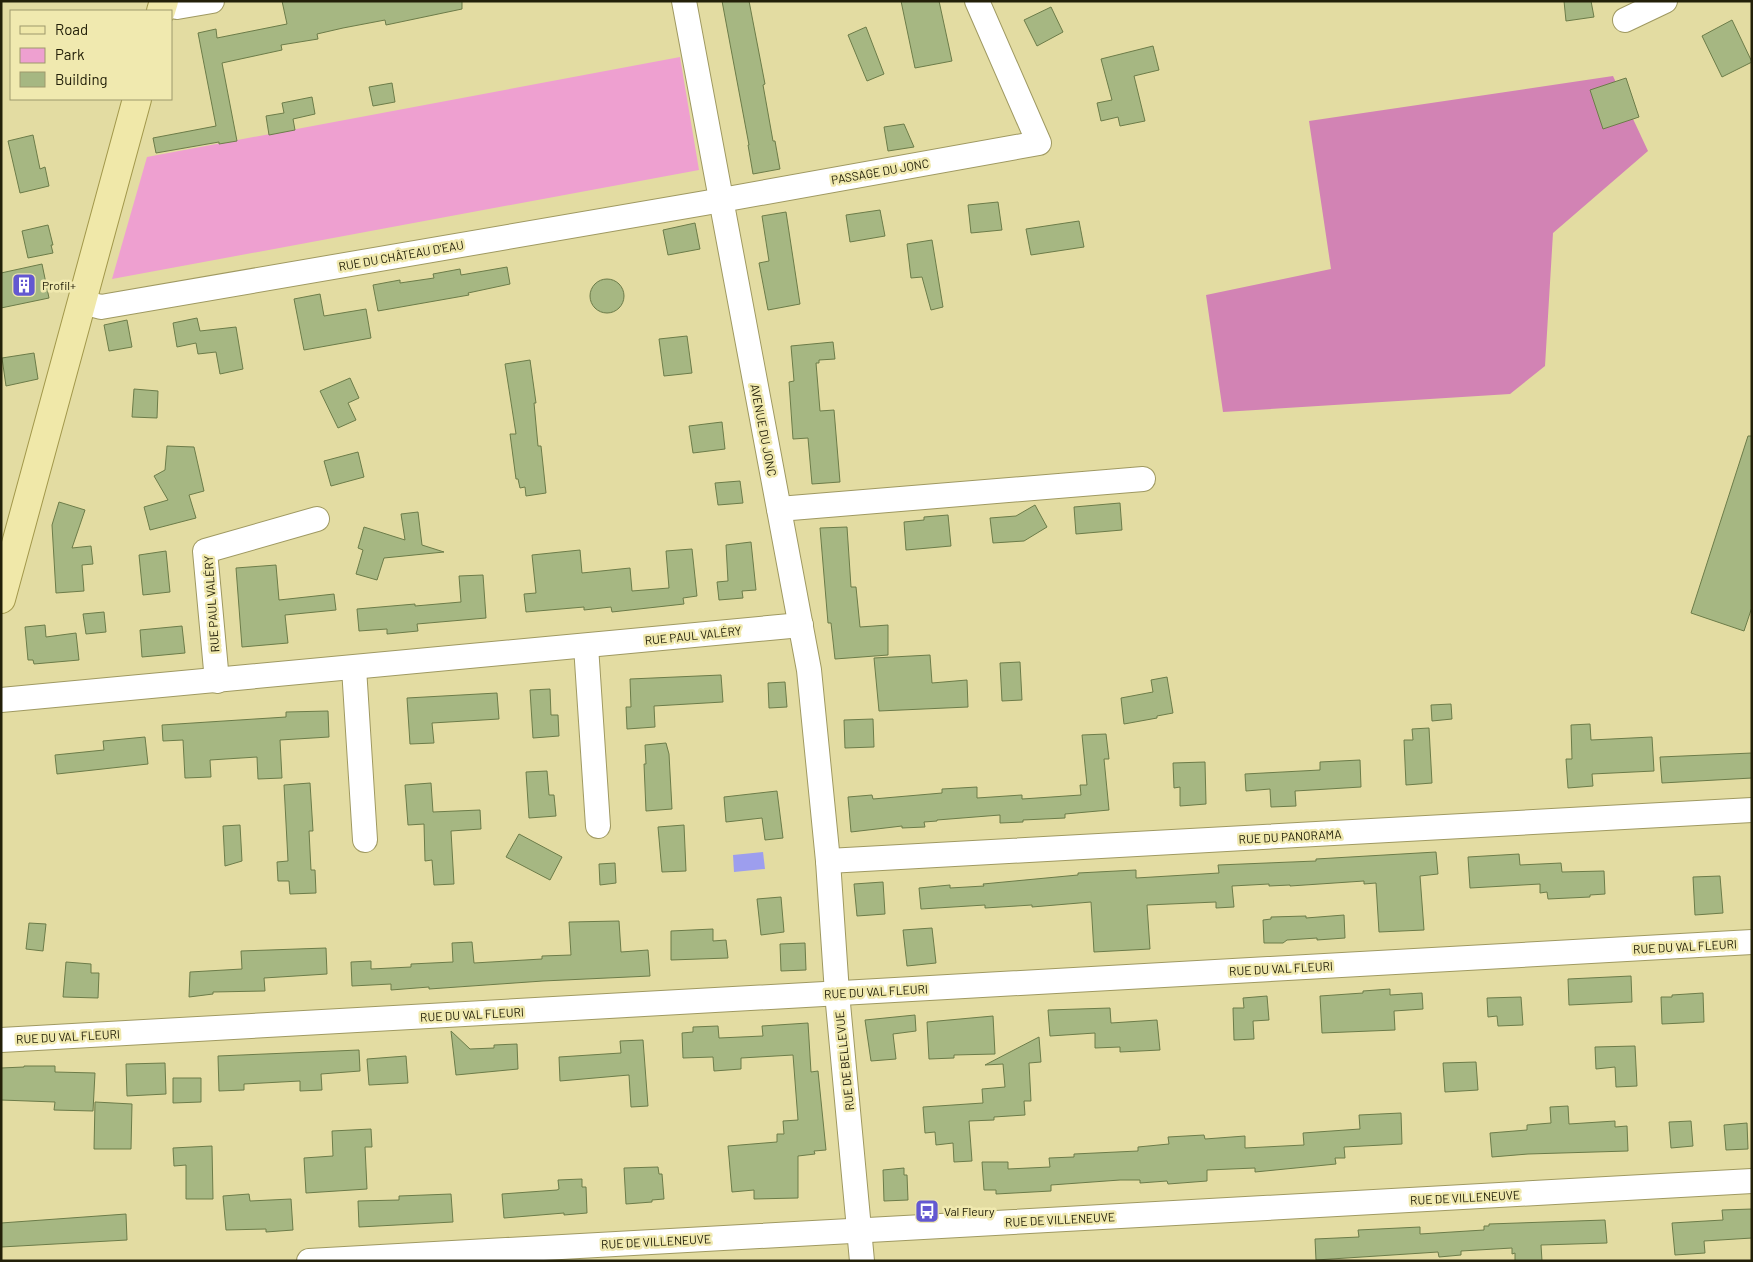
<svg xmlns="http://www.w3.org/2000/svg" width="1753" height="1262" font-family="Barlow,sans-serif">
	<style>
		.green { fill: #eea0d0 }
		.forest { fill: #d283b4 }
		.water { fill: #9d9eee }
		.building { fill: #a6b782; stroke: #6c7c49 }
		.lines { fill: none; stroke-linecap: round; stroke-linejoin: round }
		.minor-casing { stroke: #9f9961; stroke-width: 26 }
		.major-casing { stroke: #a2984b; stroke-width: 30 }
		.minor { stroke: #fff; stroke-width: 24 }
		.major { stroke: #f0e8a9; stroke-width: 28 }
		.labels { text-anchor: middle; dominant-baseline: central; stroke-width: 5; stroke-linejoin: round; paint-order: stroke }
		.street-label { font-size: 12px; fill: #232009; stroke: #f0e9af }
		.poi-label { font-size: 12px; fill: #232009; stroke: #f0e9af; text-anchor: start }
	</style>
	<rect width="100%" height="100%" fill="#e3dca2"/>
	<path class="green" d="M680,57L699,170L112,279L147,157Z"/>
	<path class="forest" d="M1613,76L1648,151L1553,233L1545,366L1510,394L1223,412L1206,295L1331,269L1309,121Z"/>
	<path class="water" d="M763,852L765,869L734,872L733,855Z"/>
	<g class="building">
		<path d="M282,1H462V9L386,25L385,20L343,28L317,34L318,39L281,45L282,50L222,63L237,141L219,144V142L156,153L153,138L216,126L198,33L216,29L217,38L287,24Z"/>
		<path d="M722,1H749L765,84L763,85L773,141H775L780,169L753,174L748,145H749Z"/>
		<path d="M901,1H939L952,61L915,68Z"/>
		<path d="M1564,1H1591L1594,17L1566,21Z"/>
		<path d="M1051,7L1063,32L1037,46L1024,20Z"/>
		<path d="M1732,20L1752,62L1722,77L1702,36Z"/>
		<path d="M866,27L884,74L867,81L848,35Z"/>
		<path d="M1153,46L1159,70L1134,76L1145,121L1120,126L1118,117L1101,121L1097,103L1112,100L1101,59Z"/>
		<path d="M1626,78L1639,117L1603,129L1590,90Z"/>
		<path d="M392,83L395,102L373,106L369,87Z"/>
		<path d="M312,97L315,114L293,119L295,130L269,135L266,116L284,113L282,103Z"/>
		<path d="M904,124L914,147L888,151L884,127Z"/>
		<path d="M33,135L40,169L45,167L49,186L20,193L8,141Z"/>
		<path d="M998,202L1002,230L971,233L968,205Z"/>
		<path d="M880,210L885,236L850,242L846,215Z"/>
		<path d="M786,212L800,304L768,310L759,263L769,261L762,216Z"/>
		<path d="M1079,221L1084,247L1031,255L1026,229Z"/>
		<path d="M695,223L700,249L668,255L663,230Z"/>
		<path d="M48,225L53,245H51L53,253L28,258L22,231Z"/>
		<path d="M932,240L943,307L931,310L922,277L911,278L907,244Z"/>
		<path d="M42,264L49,298L1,308V273Z"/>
		<path d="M507,267L510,284L468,293L469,295L378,311L373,285L400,280V283L434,278L433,274L460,269L461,275Z"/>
		<circle cx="607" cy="296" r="17"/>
		<path d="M320,294L324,316L366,309L371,338L304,350L294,299Z"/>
		<path d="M197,318L200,331L236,327L243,369L220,374L216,352L198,354L196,343L177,347L173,323Z"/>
		<path d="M127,320L132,347L109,351L104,325Z"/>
		<path d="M687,336L692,373L664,376L659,339Z"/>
		<path d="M833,342L835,359L819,360V363H816L820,411L834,410L840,482L812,484L808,438L793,439L789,382L794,381L791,346Z"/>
		<path d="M34,353L38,379L6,386L2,358Z"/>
		<path d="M530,360L536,403H534L538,446H541L546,493L526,496L525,487L520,488L518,479H516L510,434H516L505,364Z"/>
		<path d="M350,378L359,398L348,403L356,420L338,428L320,391Z"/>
		<path d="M134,389L158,391L157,418L132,417Z"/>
		<path d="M722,422L725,449L693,453L689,426Z"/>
		<path d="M1748,436H1752V607L1744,631L1691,613Z"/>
		<path d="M167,446L194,447L204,491L189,495L196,518L150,530L144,507L168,500L154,476L165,470Z"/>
		<path d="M358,452L364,477L331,486L324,461Z"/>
		<path d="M740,481L743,503L718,505L715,483Z"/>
		<path d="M59,502L85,510L72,548L91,546L93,564L82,565L84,591L56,593L52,525Z"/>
		<path d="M1120,503L1122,530L1076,534L1074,507Z"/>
		<path d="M1035,505L1047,527L1024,541L993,543L990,518L1016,516Z"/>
		<path d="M418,512L422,545L444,552L384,558L377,580L356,574L363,550L358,548L364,527L405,540L401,514Z"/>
		<path d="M948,515L951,546L906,550L904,522L924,520V517Z"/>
		<path d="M847,527L851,587H856L860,627L888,625V655L835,659L831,623H828L820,528Z"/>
		<path d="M751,542L756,590L742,591L743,598L719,600L717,582L728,581L726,545Z"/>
		<path d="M692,549L697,596L683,598L684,604L612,612L611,607L584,610V607L526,612L524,594L536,593L532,555L580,550L582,573L630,568L632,591L669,588L666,551Z"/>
		<path d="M166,551L170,592L143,595L139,555Z"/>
		<path d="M276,565L279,600L334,594L336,610L285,615L288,643L242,647L236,568Z"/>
		<path d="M483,575L486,618L417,624L418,631L387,634V629L359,631L357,609L415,604V606L461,602L459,576Z"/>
		<path d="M104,612L106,632L86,634L83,614Z"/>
		<path d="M45,625L46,637L76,633L79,660L34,664L33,660H28L25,627Z"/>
		<path d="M182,626L185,653L142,657L140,630Z"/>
		<path d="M930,655L932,683L967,680L968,707L879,711L874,658Z"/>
		<path d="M1020,662L1022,700L1002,701L1000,663Z"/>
		<path d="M721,675L723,702L654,706L655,727L627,729L626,707H631L630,679Z"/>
		<path d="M1167,677L1173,713L1157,716V718L1124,724L1121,698L1153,692L1151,680Z"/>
		<path d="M785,682L787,707L769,708L768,683Z"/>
		<path d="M550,689L551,715H558L559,736L533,738L530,690Z"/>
		<path d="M497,693L499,719L432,723L434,743L410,744L407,698Z"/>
		<path d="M1451,704L1452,719L1432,721L1431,705Z"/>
		<path d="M328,711L329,737L280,740L282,778L258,779L257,757L210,760L211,777L185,778L183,740L163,741L162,725L286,717V712Z"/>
		<path d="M873,719L874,747L845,748L844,720Z"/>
		<path d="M1590,724L1591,740L1652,737L1654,771L1592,774L1593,786L1568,788L1566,759H1572L1571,725Z"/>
		<path d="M1429,728L1432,783L1406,785L1404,740H1413L1412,729Z"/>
		<path d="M1106,734L1109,759H1104L1109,810L1065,814V818L1023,820V822L1000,823V815L937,820V821L924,822L925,827L902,828V826L851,832L848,797L872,795L873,799L942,793V789L977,787V798L1022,795V799L1081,795L1080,785H1087L1082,735Z"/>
		<path d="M145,737L148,764L57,774L55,755L104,750L103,741Z"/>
		<path d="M666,743L669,754L672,809L646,811L644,764H646L645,745Z"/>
		<path d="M1752,753V778L1662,783L1660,757Z"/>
		<path d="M1360,760L1361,787L1295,791L1296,806L1271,807L1270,789L1246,791L1245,774L1320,770V762Z"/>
		<path d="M1205,762L1206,804L1180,806V787L1174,788L1173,763Z"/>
		<path d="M547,771L549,795H554L556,816L529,818L526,772Z"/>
		<path d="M310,783L313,831H309L311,870H315L316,893L290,894L289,881H278L277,862L288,861L284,785Z"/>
		<path d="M431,783L433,812L480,810L481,829L451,831L454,884L434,885L432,860L425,861L424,824L408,825L405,785Z"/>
		<path d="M777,791L783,838L765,840L762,818L726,822L724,797Z"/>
		<path d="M240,825L242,861L225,866L223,826Z"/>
		<path d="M684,825L686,871L662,872L658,827Z"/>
		<path d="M519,834L562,857L550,880L506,857Z"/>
		<path d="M1436,852L1438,874L1420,876L1424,930L1379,932L1376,883L1364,884V881L1290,886V885L1269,886V884L1232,886L1234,907L1216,908V902L1147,905L1150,949L1094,952L1091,902L1032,907V905L985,908V905L921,909L919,888L950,885V888L984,886L983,884L1078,875V873L1136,870V878L1219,873L1218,865L1316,861V859Z"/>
		<path d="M1519,854L1520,865L1561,863L1562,872L1604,871L1605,894L1590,895V897L1548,899L1547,892L1540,893V884L1470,888L1468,857Z"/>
		<path d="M615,863L616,883L600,885L599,864Z"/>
		<path d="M1720,876L1723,913L1695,915L1693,877Z"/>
		<path d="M883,882L885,914L857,916L854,884Z"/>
		<path d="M781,897L784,932L761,935L757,899Z"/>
		<path d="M1344,915L1345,938L1317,940V938L1287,940L1283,943H1264L1263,920L1271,919V917L1306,916V918Z"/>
		<path d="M619,921L621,952L648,950L650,976L543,981L429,989V987L391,990V984L352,986L351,962L371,961V969L411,967V964L453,962L452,943L472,942L474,963L542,959V956L571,955L569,922Z"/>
		<path d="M29,923L46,924L43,951L26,949Z"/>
		<path d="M932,928L936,963L907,966L903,930Z"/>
		<path d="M713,929V941L726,940L728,958L671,960V931Z"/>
		<path d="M805,943L806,970L781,971L780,944Z"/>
		<path d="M326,948L327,974L264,978L265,991L213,992V994L189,997L190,972L242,969L241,951Z"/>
		<path d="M66,962L91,964V973H99L98,998L63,997Z"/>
		<path d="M1631,976L1632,1002L1569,1005L1568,979Z"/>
		<path d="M1390,989V995L1422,993L1423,1009L1394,1011L1395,1030L1322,1033L1320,996L1363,993V991Z"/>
		<path d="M1703,993L1704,1022L1662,1024L1661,997H1672V995Z"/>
		<path d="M1267,996L1269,1020L1253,1021L1254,1039L1234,1040L1233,1008H1244L1243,998Z"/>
		<path d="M1521,997L1523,1025L1498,1026L1497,1016L1488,1017L1487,998Z"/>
		<path d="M1110,1008L1111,1023L1157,1020L1160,1050L1120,1052V1047L1095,1048V1033L1050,1036L1048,1010Z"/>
		<path d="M915,1015L916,1031L893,1034L896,1059L871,1061L865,1020Z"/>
		<path d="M993,1016L995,1054L954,1055V1058L929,1059L927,1022Z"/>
		<path d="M808,1023L811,1072L818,1071L826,1150L814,1151L815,1154L798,1156V1198L754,1199V1190L732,1192L728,1146L777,1142V1134H784L783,1121L798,1120L793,1055L741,1058V1069L714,1071L713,1057L683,1058L682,1033L693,1032V1027L718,1026L719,1038L763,1036L762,1026Z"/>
		<path d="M451,1031L470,1049L494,1048V1045L517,1044L518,1069L456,1075Z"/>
		<path d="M1039,1037L1041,1062L1029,1063L1031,1101H1024L1025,1115L994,1117V1120L969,1121L972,1161L954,1162L953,1143L936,1145L935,1132L925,1133L923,1107L983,1103L982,1089L1005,1087L1003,1064L985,1065Z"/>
		<path d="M643,1040L648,1106L631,1107L629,1075L560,1081L559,1057L621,1053L620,1041Z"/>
		<path d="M1635,1046L1637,1086L1616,1087L1615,1067L1596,1069L1595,1047Z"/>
		<path d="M359,1050L360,1071L321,1074L322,1090L300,1091V1081L244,1084V1090L219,1091L218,1056Z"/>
		<path d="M406,1056L408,1083L369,1085L367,1059Z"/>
		<path d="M1476,1062L1478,1090L1445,1092L1443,1063Z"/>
		<path d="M165,1063L166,1094L127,1096L126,1064Z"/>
		<path d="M24,1066H55V1072L95,1073L93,1111L54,1110L55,1102L1,1100V1068L24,1067Z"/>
		<path d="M173,1078H201V1102L173,1103Z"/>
		<path d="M95,1102L132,1104L131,1149H94Z"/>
		<path d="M1568,1106L1569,1124L1615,1121V1127L1627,1126L1628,1151L1528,1154L1492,1157L1490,1133L1527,1130V1125L1551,1123L1550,1107Z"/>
		<path d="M1401,1113L1402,1144L1344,1147L1345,1158H1335L1336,1164L1255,1172V1168L1207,1170V1181L1168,1184L1167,1181L1140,1183V1180H1120L1051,1185V1191L996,1194V1190H984L982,1162H1008V1169L1050,1167L1049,1158L1074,1157V1154L1138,1151V1147L1169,1144L1168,1137L1204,1135L1205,1139L1245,1136V1148L1304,1145L1303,1133L1360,1129L1359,1115Z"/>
		<path d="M1691,1121L1693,1146L1671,1148L1669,1122Z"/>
		<path d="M1747,1123L1748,1149L1726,1150L1724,1125Z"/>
		<path d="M371,1129L372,1147H365L367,1189L306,1193L304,1158L333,1156L332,1131Z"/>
		<path d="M212,1146L213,1199H186V1165L174,1166L173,1148Z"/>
		<path d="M658,1167L659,1174H662L664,1199L652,1200V1202L626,1204L624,1168Z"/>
		<path d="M904,1168V1175H907L908,1200L884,1201L883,1170Z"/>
		<path d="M582,1179V1187H586L587,1213L564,1215V1213L504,1218L502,1194L557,1190L559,1189L558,1180Z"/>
		<path d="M249,1194L250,1201L291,1199L293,1230L266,1232V1229L226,1230L223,1196Z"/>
		<path d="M451,1194L453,1222L359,1227L358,1201L399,1200V1196Z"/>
		<path d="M1752,1209V1238L1704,1241L1705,1253L1675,1255L1672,1223L1723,1220L1722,1210Z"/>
		<path d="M126,1214L127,1240L1,1247V1223Z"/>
		<path d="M1605,1220L1607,1243L1541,1245L1542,1261H1515V1253L1512,1254V1248L1461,1251V1255L1439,1257L1438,1252L1316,1260L1315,1239L1359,1237L1358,1230L1420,1227V1234L1484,1230V1226H1489V1224Z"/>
	</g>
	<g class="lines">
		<g class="minor-casing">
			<g id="minor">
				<path d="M684,1L809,670L828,861L837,993L862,1261"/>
				<path d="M163,3L177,7L212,1"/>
				<path d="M1625,20L1665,1"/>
				<path d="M82,302L101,307L705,203L1039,143L977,1"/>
				<path d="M779,509L1143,479"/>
				<path d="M586,646L598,826"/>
				<path d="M354,668L365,840"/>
				<path d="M217,681L205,551L317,519"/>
				<path d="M1,700L801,625"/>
				<path d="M828,861L1752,810"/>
				<path d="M1,1040L1752,942"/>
				<path d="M309,1261L1752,1181"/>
			</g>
		</g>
		<g class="major-casing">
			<g id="major">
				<path d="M161,11L164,1"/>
				<path d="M1,599L137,99"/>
			</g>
		</g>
		<use href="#minor" class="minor"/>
		<use href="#major" class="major"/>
	</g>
	<defs>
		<g id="building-square" transform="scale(1.25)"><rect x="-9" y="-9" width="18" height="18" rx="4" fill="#6358d1" stroke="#f0e9af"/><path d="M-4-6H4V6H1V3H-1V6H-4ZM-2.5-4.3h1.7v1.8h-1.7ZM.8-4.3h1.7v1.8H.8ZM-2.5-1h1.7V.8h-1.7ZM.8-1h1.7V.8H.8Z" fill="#fff"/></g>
		<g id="bus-square" transform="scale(1.25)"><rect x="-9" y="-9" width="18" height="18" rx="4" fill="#6358d1" stroke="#f0e9af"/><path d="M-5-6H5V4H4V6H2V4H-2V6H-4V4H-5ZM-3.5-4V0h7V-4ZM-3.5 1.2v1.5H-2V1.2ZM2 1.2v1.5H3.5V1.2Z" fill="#fff"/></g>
	</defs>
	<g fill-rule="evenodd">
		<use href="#building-square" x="24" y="285"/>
		<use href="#bus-square" x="927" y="1211"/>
	</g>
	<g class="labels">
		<g class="street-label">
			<text transform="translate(880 171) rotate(-10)">PASSAGE DU JONC</text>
			<text transform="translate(401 255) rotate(-10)">RUE DU CHÂTEAU D'EAU</text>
			<text transform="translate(764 430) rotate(79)">AVENUE DU JONC</text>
			<text transform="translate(211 604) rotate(-94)">RUE PAUL VALÉRY</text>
			<text transform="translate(693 635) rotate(-6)">RUE PAUL VALÉRY</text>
			<text transform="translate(1290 836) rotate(-3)">RUE DU PANORAMA</text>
			<text transform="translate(1685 946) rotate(-3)">RUE DU VAL FLEURI</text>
			<text transform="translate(1281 968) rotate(-3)">RUE DU VAL FLEURI</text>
			<text transform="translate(876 991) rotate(-3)">RUE DU VAL FLEURI</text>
			<text transform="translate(472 1014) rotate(-3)">RUE DU VAL FLEURI</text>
			<text transform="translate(68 1036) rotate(-3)">RUE DU VAL FLEURI</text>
			<text transform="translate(844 1061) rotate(-96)">RUE DE BELLEVUE</text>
			<text transform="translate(1465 1197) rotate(-3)">RUE DE VILLENEUVE</text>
			<text transform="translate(1060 1219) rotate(-3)">RUE DE VILLENEUVE</text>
			<text transform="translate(656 1241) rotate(-3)">RUE DE VILLENEUVE</text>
		</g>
		<g class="poi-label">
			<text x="42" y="285">Profil+</text>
			<text x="944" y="1211">Val Fleury</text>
		</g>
	</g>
	<rect width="1753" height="1262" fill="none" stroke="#232009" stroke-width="5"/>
	<rect x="10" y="10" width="162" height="90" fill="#f0e9af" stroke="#9e996d"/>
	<rect x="20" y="26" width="25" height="8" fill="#f0e8a9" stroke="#9e996d"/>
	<text x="55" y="35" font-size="15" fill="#232009">Road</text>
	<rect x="20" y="48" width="25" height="15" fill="#eea0d0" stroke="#9e996d"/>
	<text x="55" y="60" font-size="15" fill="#232009">Park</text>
	<rect x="20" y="72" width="25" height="15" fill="#a6b782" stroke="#9e996d"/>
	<text x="55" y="85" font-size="15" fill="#232009">Building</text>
</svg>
